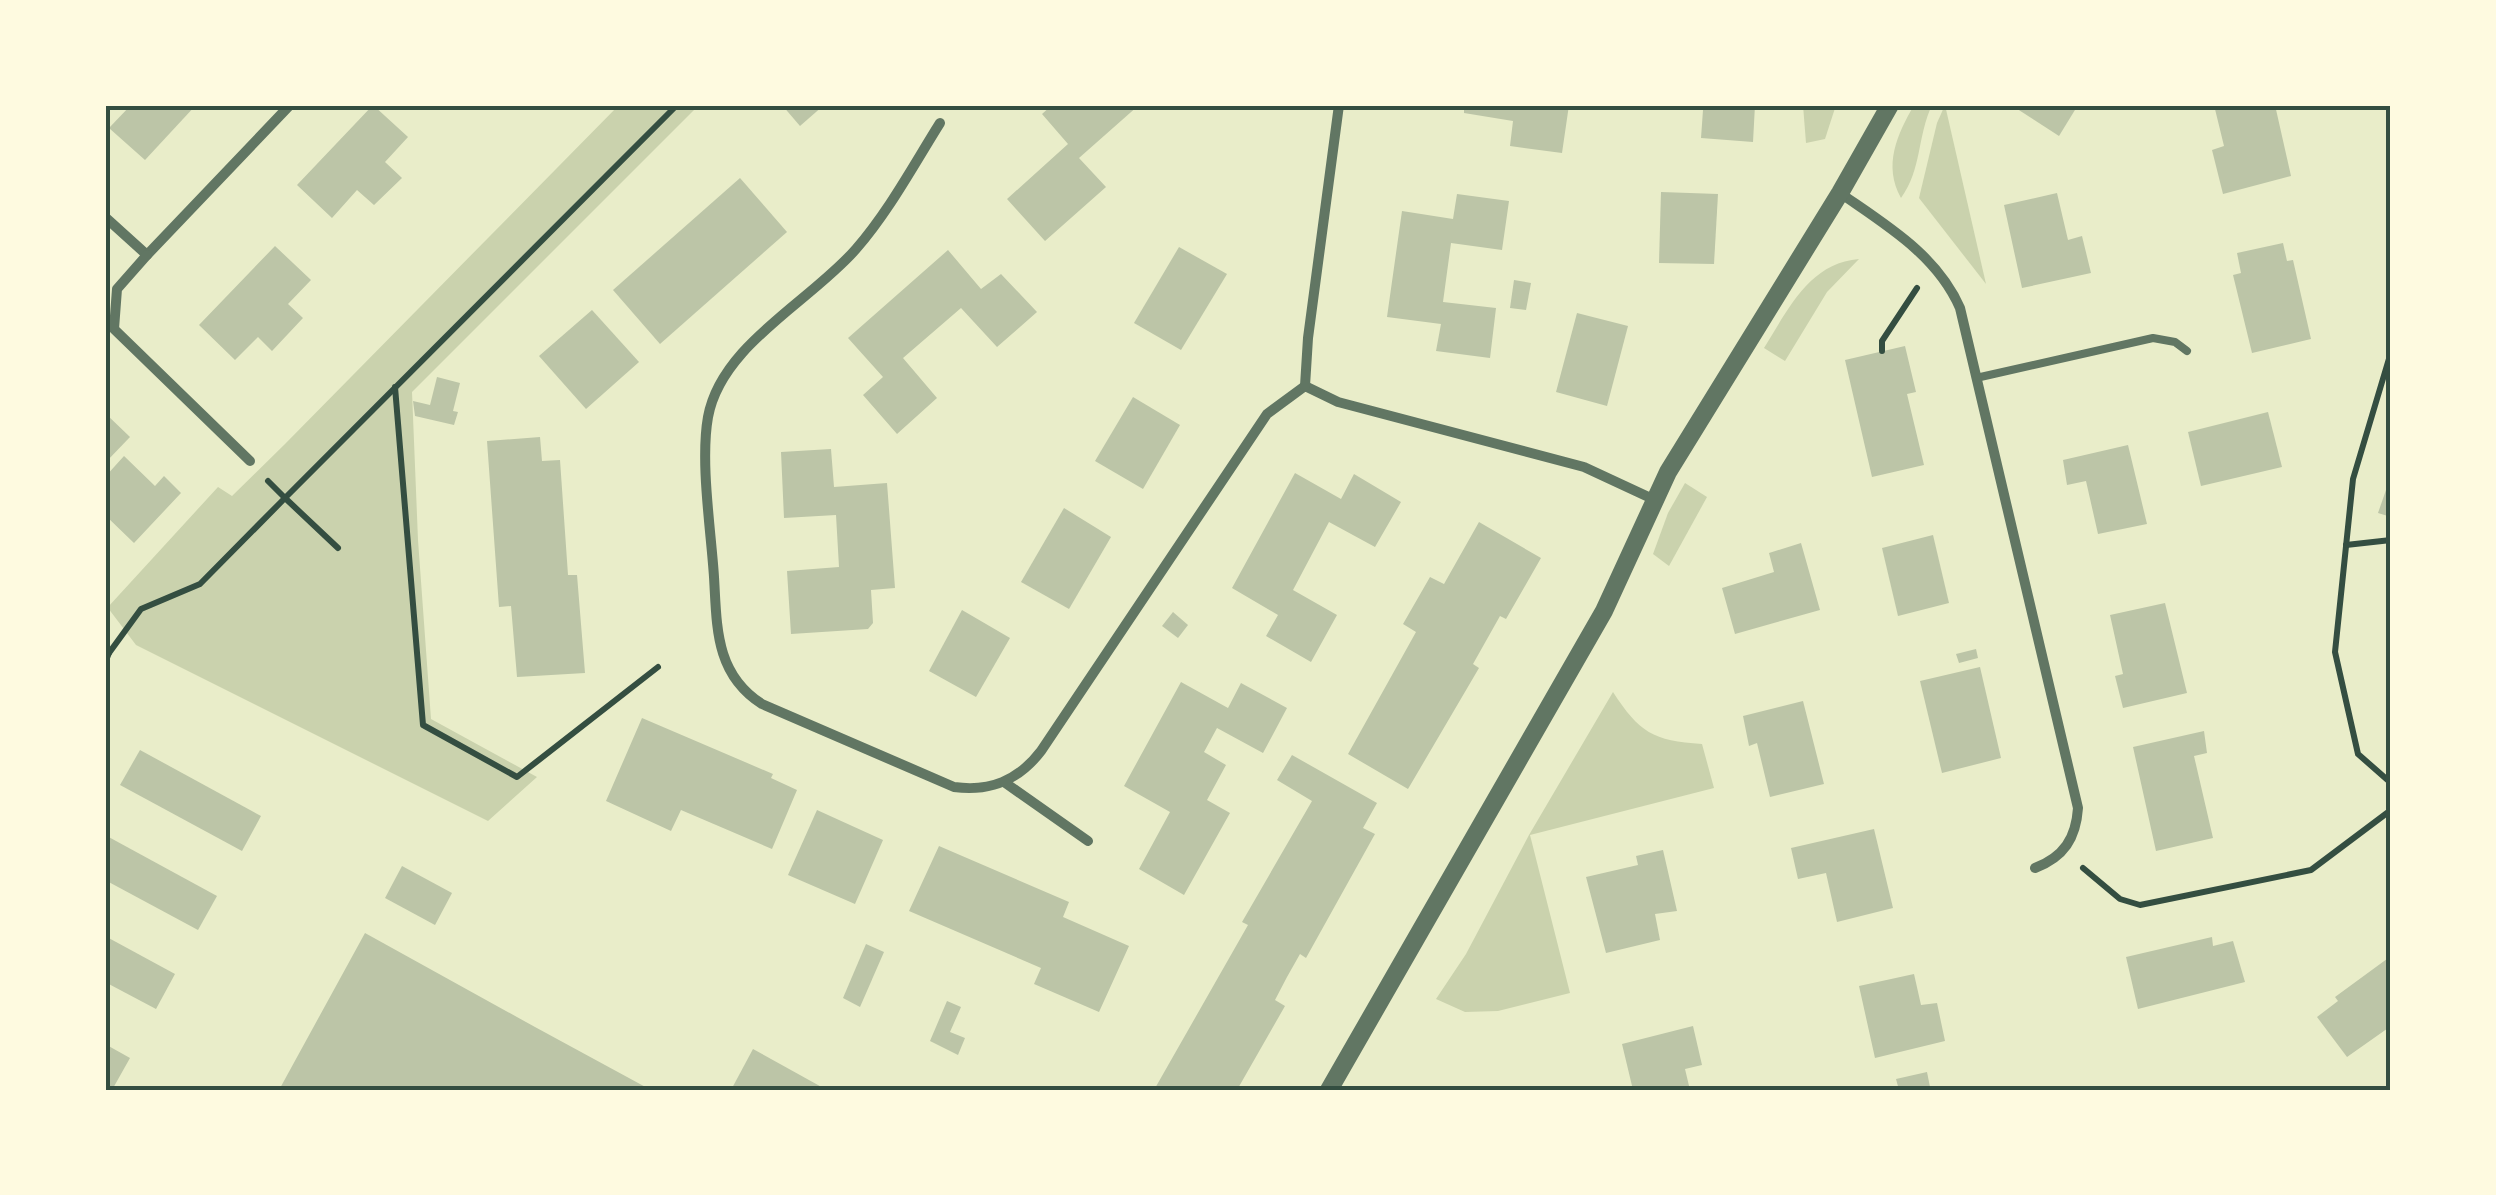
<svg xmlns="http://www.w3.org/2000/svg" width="2496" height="1195" font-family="'Public Sans',sans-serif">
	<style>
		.green { fill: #cad2ad }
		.building { fill: #bcc5a7 }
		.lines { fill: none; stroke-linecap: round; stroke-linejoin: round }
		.path { stroke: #344e41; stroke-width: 6 }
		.service { stroke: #617663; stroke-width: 8 }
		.minor { stroke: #617663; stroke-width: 10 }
		.tertiary { stroke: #617663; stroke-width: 18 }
		.neatline { fill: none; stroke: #344e41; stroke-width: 4 }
	</style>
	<rect width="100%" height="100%" fill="#e9edc9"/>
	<g class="green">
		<path d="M619,105H699L412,392L418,540L431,719L537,777L488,821L136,645L108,608L105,609V605L108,607L218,487L232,496L285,444Z"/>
		<path d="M1803,105H1836L1825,139L1806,143Z"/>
		<path d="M1914,105H1932C1917,137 1922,169 1901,198C1883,165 1897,135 1914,105Z"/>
		<path d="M1945,105L1986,284L1919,198L1937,123Z"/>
		<path d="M1859,259L1827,292L1785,361L1764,348C1788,310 1809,263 1859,259Z"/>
		<path d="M1685,483L1707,497L1669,566L1653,554L1668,513Z"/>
		<path d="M1613,692C1639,732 1653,741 1702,744L1714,788L1530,835L1570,993L1498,1011L1465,1012L1436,999L1466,954L1529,835Z"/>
	</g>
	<g class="building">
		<path d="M131,105H196L145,160L109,128Z"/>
		<path d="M373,105L408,137L385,162L402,178L374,205L357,190L332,218L297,185Z"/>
		<path d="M782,105H824L800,126Z"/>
		<path d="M1052,105H1139L1079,158L1106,187L1045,241L1007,199L1068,144L1042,114Z"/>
		<path d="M1464,105H1569L1562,153L1510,146L1513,121L1464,113Z"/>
		<path d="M1696,105H1755L1753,142L1701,138L1703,110L1696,109Z"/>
		<path d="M2011,105H2078L2059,136Z"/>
		<path d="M2214,105H2275L2291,176L2223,194L2212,150L2224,146Z"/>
		<path d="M740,178L787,232L660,344L613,290Z"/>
		<path d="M1661,192L1718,194L1714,264L1659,263Z"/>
		<path d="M2057,193L2068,240L2082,236L2091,273L2022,288L2004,205Z"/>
		<path d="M1457,194L1509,201L1502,250L1451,243L1443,302L1496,308L1490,358L1436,351L1441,324L1387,317L1402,211L1453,219Z"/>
		<path d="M2283,243L2287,261L2293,260L2311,339L2252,353L2233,275L2241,273L2237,253Z"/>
		<path d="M275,246L311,280L288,304L303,318L272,351L258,337L235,360L199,325Z"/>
		<path d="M1179,247L1227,274L1181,350L1134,323Z"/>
		<path d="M948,250L981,289L1001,274L1037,312L997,347L961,308L903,358L937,398L897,434L863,395L883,377L848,338Z"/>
		<path d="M1514,280L1531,283L1526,310L1510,308Z"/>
		<path d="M592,310L639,362L586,409L539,356Z"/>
		<path d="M1577,313L1628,326L1607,406L1556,392Z"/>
		<path d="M1905,346L1916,392L1907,394L1924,465L1872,477L1845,360Z"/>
		<path d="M437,377L460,383L453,411L458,412L454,425L415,416L413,401L430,405Z"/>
		<path d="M1133,397L1180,425L1143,489L1095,461Z"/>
		<path d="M2268,412L2282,467L2201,486L2188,432Z"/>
		<path d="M105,413L130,437L105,463Z"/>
		<path d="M540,437L542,461L560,460L568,575H577L585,673L517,677L511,606L499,607L487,441Z"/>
		<path d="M2128,445L2147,524L2098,534L2086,481L2067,485L2063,460Z"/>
		<path d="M831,449L834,487L887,483L895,588L871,590L873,623L868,629L791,634L787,571L839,567L836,515L784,518L781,452Z"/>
		<path d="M124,456L155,486L164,476L181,493L134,543L105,515V477Z"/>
		<path d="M1295,473L1341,499L1354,474L1401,502L1375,547L1329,522L1293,590L1337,615L1311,662L1266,636L1278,615L1232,588Z"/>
		<path d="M2386,490L2391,492V517L2378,513Z"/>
		<path d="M1064,508L1111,537L1069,609L1021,582Z"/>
		<path d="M1479,522L1541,558L1506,619L1500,616L1473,664L1479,668L1408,789L1348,754L1416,632L1403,624L1430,577L1444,584Z"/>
		<path d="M1933,535L1949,603L1898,616L1882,548Z"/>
		<path d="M1801,543L1820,610L1735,634L1722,588L1774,572L1769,553Z"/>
		<path d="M2165,603L2187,693L2123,708L2115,676L2123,674L2110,615Z"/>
		<path d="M962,610L1010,638L976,697L929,671Z"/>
		<path d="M1173,612L1188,625L1178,638L1162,626Z"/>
		<path d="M1976,649L1978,658L1959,663L1956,654Z"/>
		<path d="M1980,667L2001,758L1942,773L1920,681Z"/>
		<path d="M1181,682L1228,708L1241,683L1287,708L1263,753L1217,728L1204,752L1226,765L1207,800L1230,813L1184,895L1139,869L1170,812L1124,786Z"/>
		<path d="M1803,701L1824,784L1770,797L1757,743L1749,746L1743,716Z"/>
		<path d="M642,718L773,774L771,778L797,790L772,849L681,810L671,831L606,801Z"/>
		<path d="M2204,731L2207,753L2194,756L2213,838L2156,851L2133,747Z"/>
		<path d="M140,750L261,816L242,851L120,785Z"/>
		<path d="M1292,755L1377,803L1363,828L1375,834L1306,958L1300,954L1287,977L1275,1000L1285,1006L1237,1090H1154L1248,925L1242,922L1312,801L1277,780Z"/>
		<path d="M817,810L883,840L855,904L788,875Z"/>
		<path d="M1874,829L1893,908L1837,922L1826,873L1798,879L1791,848Z"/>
		<path d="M105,835L217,896L198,930L105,880Z"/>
		<path d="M939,846L1069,902L1063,917L1129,946L1099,1012L1034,984L1041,968L909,911Z"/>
		<path d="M1663,850L1677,911L1655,914L1660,940L1606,953L1586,877L1638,865L1636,856Z"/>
		<path d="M402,866L452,893L435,925L385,898Z"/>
		<path d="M365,933L535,1027L651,1090H279Z"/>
		<path d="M105,936L175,974L156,1009L105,982Z"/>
		<path d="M2212,937L2213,946L2233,941L2245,982L2138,1009L2126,957Z"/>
		<path d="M866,944L884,952L860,1007L843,998Z"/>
		<path d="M2391,956V1026L2347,1057L2317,1017L2338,1001L2335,997Z"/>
		<path d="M1914,974L1921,1005L1937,1003L1945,1041L1875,1058L1859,986Z"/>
		<path d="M947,1001L961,1007L950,1032L965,1038L958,1055L930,1041Z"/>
		<path d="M1693,1026L1702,1065L1685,1069L1690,1090H1633L1622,1044Z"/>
		<path d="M105,1044L130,1058L112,1090H105Z"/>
		<path d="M753,1049L827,1090H731Z"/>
		<path d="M1927,1072L1930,1087L1899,1090L1896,1079Z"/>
	</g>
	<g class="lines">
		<g class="path">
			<path d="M1882,351V341L1917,288"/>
			<path d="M2391,352L2353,479L2335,652L2358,754L2391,783"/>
			<path d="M395,387L423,725L517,777L658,667"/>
			<path d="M268,481L285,498L677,105"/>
			<path d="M2346,545L2391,540"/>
			<path d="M105,649L109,653L105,663"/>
			<path d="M109,653L141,609L200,584L285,498L338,548"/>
			<path d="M2083,868L2120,899L2140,905L2311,870L2391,810"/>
		</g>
		<path class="service" d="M1976,378L2153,338L2175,342L2187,351"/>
		<g class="minor">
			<path d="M940,123C913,166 889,211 856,249C810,302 721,345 708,417C700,462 711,530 714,577C717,627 715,674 762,704L954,787C990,792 1018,781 1041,751L1267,414L1305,386L1338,402L1584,467L1655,500"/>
			<path d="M1840,193C1886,225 1937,255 1960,308L2078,808C2076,838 2064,857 2035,868"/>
			<path d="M105,217L147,255L290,105"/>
			<path d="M147,255L117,289L114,329L250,461"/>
			<path d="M1305,386L1308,338L1339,105"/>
			<path d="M1004,782L1088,841"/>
		</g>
		<path class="tertiary" d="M1329,1090L1604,611L1668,472L1840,193L1890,105"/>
	</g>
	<rect width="2496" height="1195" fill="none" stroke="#fefae0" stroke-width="215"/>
	<rect x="108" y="108" width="2280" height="980" class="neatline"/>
</svg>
